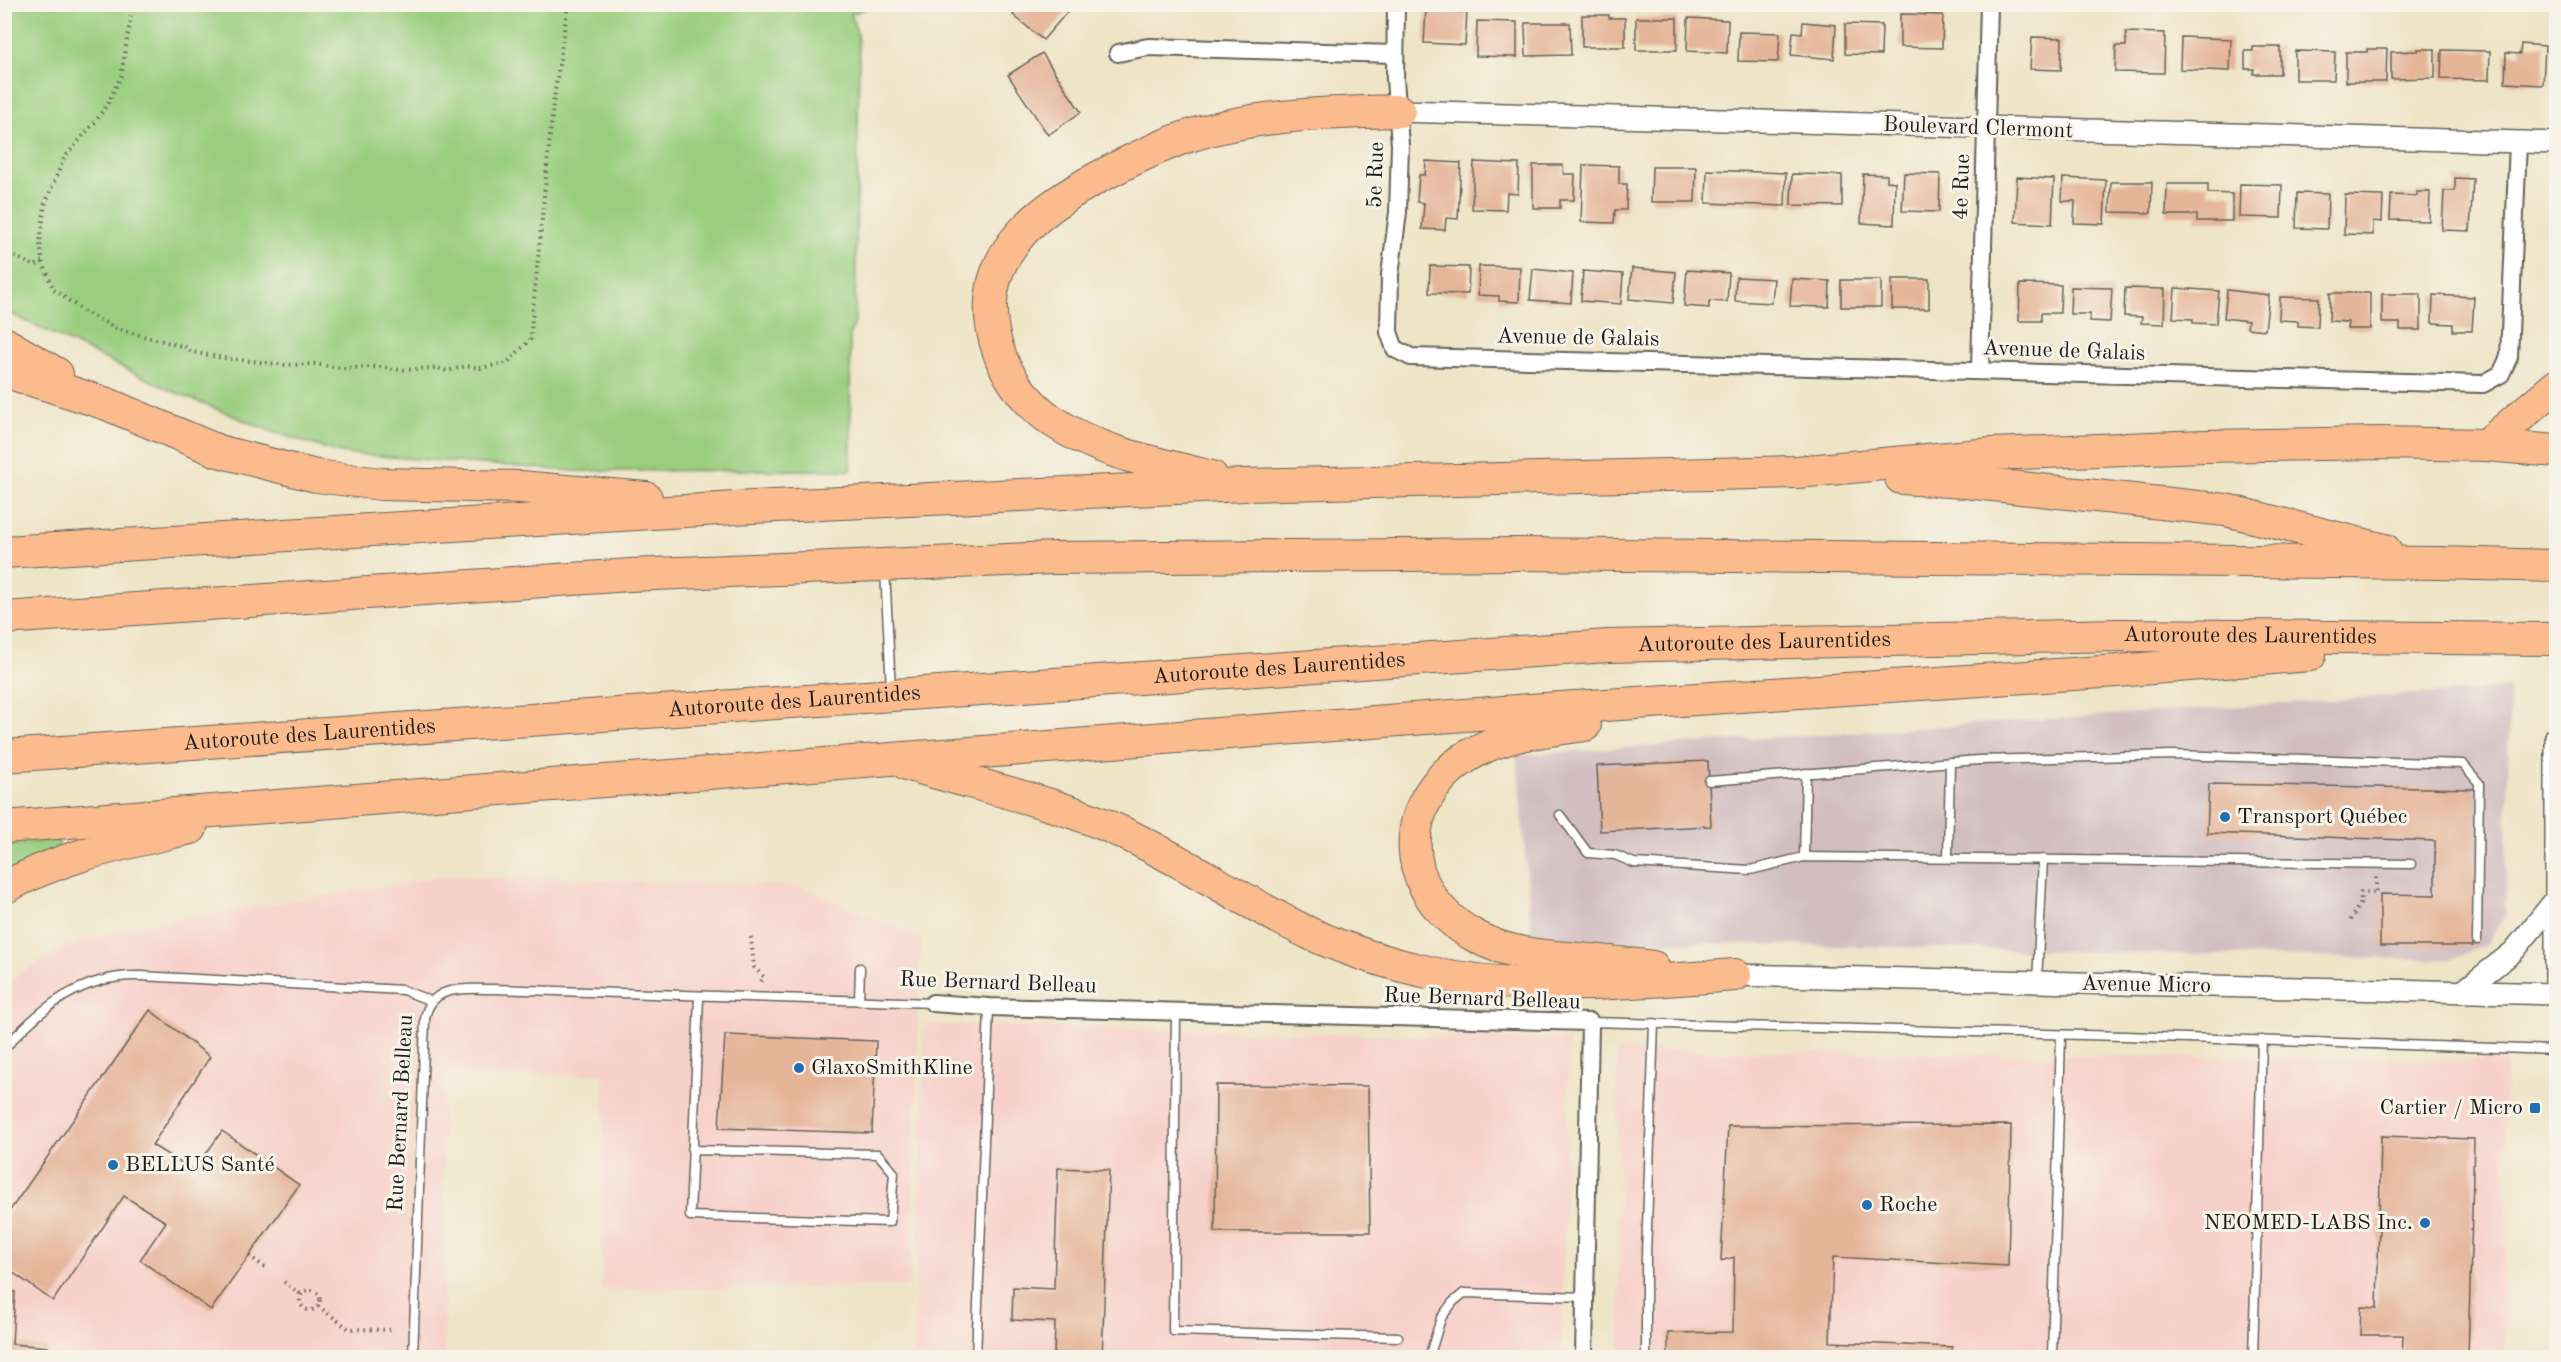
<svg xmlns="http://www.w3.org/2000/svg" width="2561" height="1362" font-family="'Old Standard TT',serif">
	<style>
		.built { fill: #f7d0c9 }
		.industrial { fill: #d2bec1 }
		.green { fill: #9ace7f; stroke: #5b754e; stroke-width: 1.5 }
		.building { fill: #e5b599 }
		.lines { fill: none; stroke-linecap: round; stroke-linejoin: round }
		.service-casing { stroke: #666258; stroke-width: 11 }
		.minor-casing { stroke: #666258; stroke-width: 20 }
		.tertiary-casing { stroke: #666258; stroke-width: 24 }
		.motorway-casing { stroke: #666258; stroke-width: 34 }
		.path { stroke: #666258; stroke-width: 4; stroke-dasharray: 1.5 4.5; stroke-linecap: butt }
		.service { stroke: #fff; stroke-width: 8 }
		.minor { stroke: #fff; stroke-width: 16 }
		.tertiary { stroke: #fff; stroke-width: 21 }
		.motorway { stroke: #fbbb8d; stroke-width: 32 }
		.poi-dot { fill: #1f6fb2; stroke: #f7f3e8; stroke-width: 2 }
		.labels { text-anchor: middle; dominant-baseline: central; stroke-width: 6; stroke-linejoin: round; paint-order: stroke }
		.street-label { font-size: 22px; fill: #1c1c1c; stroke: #f7f3e8 }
		.poi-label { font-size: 22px; fill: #1c1c1c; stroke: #f7f3e8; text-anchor: start }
	</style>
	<rect width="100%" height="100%" fill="#f7f3e8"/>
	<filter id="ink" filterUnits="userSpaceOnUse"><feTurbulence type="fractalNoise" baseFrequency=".0167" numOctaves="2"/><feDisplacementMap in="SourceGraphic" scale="12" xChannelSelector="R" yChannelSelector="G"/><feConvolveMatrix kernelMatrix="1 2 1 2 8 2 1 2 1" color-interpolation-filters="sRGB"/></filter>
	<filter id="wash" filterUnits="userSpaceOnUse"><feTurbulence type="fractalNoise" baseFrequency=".008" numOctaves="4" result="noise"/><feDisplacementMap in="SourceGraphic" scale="24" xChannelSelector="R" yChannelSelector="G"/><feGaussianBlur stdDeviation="1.35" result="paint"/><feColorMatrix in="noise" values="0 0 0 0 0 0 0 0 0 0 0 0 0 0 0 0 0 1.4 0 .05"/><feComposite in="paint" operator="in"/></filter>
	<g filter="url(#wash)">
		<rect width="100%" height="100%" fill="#eee4c6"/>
		<g class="built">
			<path d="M444,876L800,886L921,939L910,1286L602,1290L604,1075H443L444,1357L5,1358V986L26,970L62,949L127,928Z"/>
			<path d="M925,1024L1569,1040L1561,1357L914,1358Z"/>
			<path d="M1617,1050L2506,1061L2505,1357H1620Z"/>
		</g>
		<path class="industrial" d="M2510,688L2505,915L2487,944L2450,960L1532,939L1517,755Z"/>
		<g class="green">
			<path d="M4,5H875L851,14L858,36L859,54L855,323L850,334L851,470L572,471L340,453L270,431L170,390L5,311Z"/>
			<path d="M58,839L60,852L5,876L4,846Z"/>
		</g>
		<g id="blocks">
			<g class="building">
				<path d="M1022,4H1074L1043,40L1013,15Z"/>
				<path d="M1426,10L1467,12L1465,45L1424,43Z"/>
				<path d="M1900,14L1943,15L1942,48L1900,47Z"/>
				<path d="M1582,15H1609V18H1625V47H1582Z"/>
				<rect x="1636" y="18" width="41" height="32"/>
				<path d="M1688,18L1728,20L1727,53L1687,51Z"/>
				<path d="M1477,21L1517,22V57L1476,56Z"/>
				<path d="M1803,22L1836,25L1834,59L1791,55L1793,32L1802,33Z"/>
				<path d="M1525,23H1570L1571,55L1526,56Z"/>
				<path d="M1845,24L1882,25L1881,55L1845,54Z"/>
				<path d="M1739,32L1780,33L1778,62L1738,61Z"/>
				<path d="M2126,32L2165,33L2164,73L2115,72L2116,46H2126Z"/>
				<path d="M2032,37L2062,38L2061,70L2030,69Z"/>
				<path d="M2181,37L2231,39L2230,71L2180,69Z"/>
				<path d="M2521,44L2545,46L2543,85L2505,83L2506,53L2520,54Z"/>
				<path d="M2253,47H2280V74H2253L2254,69H2245V51H2253Z"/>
				<path d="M2367,49H2387L2386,82H2346V52H2367Z"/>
				<path d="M2418,49H2435V78L2391,79V52L2418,51Z"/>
				<path d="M2442,50L2490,51L2489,80L2441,79Z"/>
				<path d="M2295,51L2335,52L2334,80H2295Z"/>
				<path d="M1042,53L1081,112L1048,135L1008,75Z"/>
				<path d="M1426,161L1461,163L1458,219L1446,218L1445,230L1422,229L1424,203L1417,202L1419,175H1425Z"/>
				<path d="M1474,162L1519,164L1518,194L1507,193L1506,210L1472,209Z"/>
				<path d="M1533,165H1563L1564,174H1575L1574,200H1560V208H1533Z"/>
				<path d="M1583,165L1619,166V184H1627L1626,210H1615L1614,223L1581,222Z"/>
				<path d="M1652,167H1696L1695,202H1651Z"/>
				<path d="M1707,170L1786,173L1785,206L1706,203Z"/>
				<path d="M1904,173L1940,174L1939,212L1902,211Z"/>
				<path d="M1792,174L1842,175V206L1791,205Z"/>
				<path d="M1863,174L1887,175V181L1895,182L1894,225L1861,223Z"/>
				<path d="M2017,177L2054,179L2052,224L2015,222Z"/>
				<path d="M2063,178L2106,180L2104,224L2074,223L2075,201H2062Z"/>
				<path d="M2455,178L2473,179L2470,231L2442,230L2444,191H2455Z"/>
				<path d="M2111,182H2152L2151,213L2110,212Z"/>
				<path d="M2167,184H2208V193L2232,194V221H2197V215H2166Z"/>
				<path d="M2240,184L2282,185L2281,218L2239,217Z"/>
				<path d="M2417,192H2430L2429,221L2390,220L2391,195L2417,196Z"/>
				<path d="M2297,193L2328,194L2327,229L2296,228Z"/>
				<path d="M2345,195L2383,196L2382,222L2373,221V235L2344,234Z"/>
				<path d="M1430,266L1469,267L1468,294L1429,293Z"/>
				<path d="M1479,266L1520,267L1519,302L1499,301V296L1478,295Z"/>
				<path d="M1632,268L1676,272L1673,303L1629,299Z"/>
				<path d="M1533,269L1573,273L1571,303L1530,300Z"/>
				<path d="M1687,270L1729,273L1727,302L1709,301V308L1684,306Z"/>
				<path d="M1583,271L1623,274L1621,304L1581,301Z"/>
				<path d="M1736,277L1774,279L1772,303L1735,301Z"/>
				<path d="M1792,279L1830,281L1829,307L1790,306Z"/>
				<rect x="1892" y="279" width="37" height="30"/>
				<rect x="1841" y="280" width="40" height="27"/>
				<path d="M2020,284L2061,285L2060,313H2041V321H2019Z"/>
				<path d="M2071,287L2112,288L2110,322L2090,321V314H2070Z"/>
				<path d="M2125,288L2165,289L2164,324L2141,323L2142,317L2124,316Z"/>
				<path d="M2175,288L2219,291L2216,324L2193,323V319L2173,318Z"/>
				<path d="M2227,290L2269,295L2265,330L2247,328L2248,321L2224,318Z"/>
				<path d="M2330,293H2370V329H2347L2348,322L2329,321Z"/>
				<path d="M2382,294H2421V330H2400V323H2382Z"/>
				<path d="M2433,295L2474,297L2472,331H2453V324L2432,323Z"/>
				<path d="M2280,297L2319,298L2318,327L2298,326V321L2279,320Z"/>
				<path d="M1708,761L1711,826L1600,831L1597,766Z"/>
				<path d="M2209,784L2475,789L2473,946H2380V894L2435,895V841L2207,833Z"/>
				<path d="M150,1010L210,1057L152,1145L194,1171L222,1131L299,1185L211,1310L140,1260L166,1222L124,1196L53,1301L4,1266V1219Z"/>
				<path d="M725,1035L876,1041L872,1133L719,1128Z"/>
				<path d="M1216,1085L1368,1086L1370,1232H1215Z"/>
				<path d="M2011,1125L2008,1266L1833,1257L1830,1342L1952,1347V1358H1668V1333L1733,1332L1734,1257L1721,1261L1728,1126Z"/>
				<path d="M2381,1136L2474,1139L2468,1358H2402L2403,1335H2360L2361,1307L2377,1308Z"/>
				<path d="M1058,1168L1109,1170L1102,1358H1054L1055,1322L1012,1320L1013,1287L1054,1289Z"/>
				<path d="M4,1291L15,1292L12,1344L48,1347L47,1358H4Z"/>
			</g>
		</g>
	</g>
	<g filter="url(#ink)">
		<use href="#blocks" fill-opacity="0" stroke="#666258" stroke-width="1.5"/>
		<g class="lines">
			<g class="service-casing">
				<g id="service">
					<path d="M885,570L891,689"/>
					<path d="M1709,781L1979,760L2174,755L2463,764L2479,783L2477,940"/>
					<path d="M1560,815L1588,853L1615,855L1634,863L1750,870L1804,857L2411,864"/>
					<path d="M1804,857L1806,773"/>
					<path d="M1948,858L1950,762"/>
					<path d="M2037,982L2043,859"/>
					<path d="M859,1001L860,968"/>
					<path d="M1176,1011L1173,1331L1398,1337"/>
					<path d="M1590,1022L2124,1036L2556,1050"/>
					<path d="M4,1049C41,1007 83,974 141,976L403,990L431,1001"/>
					<path d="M692,1150L878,1154L894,1173L890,1222L690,1216L699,997"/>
					<path d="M413,1358L425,1019C430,984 466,989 493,989L933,1003"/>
					<path d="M976,1358L989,1007"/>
					<path d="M1429,1358L1441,1318L1453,1302L1464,1293L1585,1297"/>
					<path d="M1646,1358V1256L1654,1023"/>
					<path d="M2052,1358L2061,1035"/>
					<path d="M2253,1358L2262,1040"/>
				</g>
			</g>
			<g class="minor-casing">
				<g id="minor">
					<path d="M1396,4L1395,79L1400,145L1398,212L1390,275L1389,332L1395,349L1411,357L2483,384L2501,374L2509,357L2518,142"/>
					<path d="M1118,53L1148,47L1395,54"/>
					<path d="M1980,371L1989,4"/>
					<path d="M933,1003L989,1007L1590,1022L1584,1358"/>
				</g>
			</g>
			<g class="tertiary-casing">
				<g id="tertiary">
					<path d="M1399,111L2556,143"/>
					<path d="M2556,737V998"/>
					<path d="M1735,975L2556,994"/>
					<path d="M2462,992L2513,952L2556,899"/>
				</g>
			</g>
			<g class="motorway-casing">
				<g id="motorway">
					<path d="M4,343L57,374"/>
					<path d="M4,371L107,404L218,451L316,476L381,484L520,487L646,498"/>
					<path d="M2486,445L2556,386"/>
					<path d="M1212,477C1159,463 1101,454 1054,422C1025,402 1004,374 995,340C974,259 1034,212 1097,178C1125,163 1153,149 1183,138C1252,114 1327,113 1399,111"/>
					<path d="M1901,478L1965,482L2226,510L2385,550"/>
					<path d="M4,552L752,507L1245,485L1797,472L1991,454L2204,446L2378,443L2486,445L2556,451"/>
					<path d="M4,618L630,575L1054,558L1519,554L2438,563L2556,566"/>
					<path d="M1585,725C1548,731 1508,733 1475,752C1395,796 1394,892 1475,936C1510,956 1550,956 1590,960C1611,962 1632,964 1653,967"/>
					<path id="s1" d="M4,756L1608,646L2119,635L2556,639"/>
					<path d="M907,764C977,786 1051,800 1119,831C1185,861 1245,903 1311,934C1349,951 1390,964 1432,973C1532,993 1634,982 1735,975"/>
					<path d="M4,827L1530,710L2117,671L2310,655"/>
					<path d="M4,888C62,855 127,843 191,828"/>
				</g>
			</g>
			<g class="path">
				<path d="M133,4L121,76L108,103L96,121L64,158L45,204L40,242L42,261L54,290L85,312L117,329L185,347L192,352L223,358L286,365L315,364L341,368L381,367L400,370L437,368L447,371L467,366L480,368L507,363L530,340L553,105L568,4"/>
				<path d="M4,251L35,266L42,261"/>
				<path d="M2350,920L2360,904L2361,892L2376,893V876"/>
				<path d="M751,937L754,967L764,977L760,983"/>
				<path d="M249,1256L266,1268"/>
				<path d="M284,1282L302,1295"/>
				<circle cx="310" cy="1300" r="10"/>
				<path d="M318,1306L349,1329L393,1330"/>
			</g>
			<use href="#service" class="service"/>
			<use href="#minor" class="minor"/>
			<use href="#tertiary" class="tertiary"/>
			<use href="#motorway" class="motorway"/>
		</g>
	</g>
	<g class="poi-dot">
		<circle cx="2225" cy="817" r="6"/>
		<circle cx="799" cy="1068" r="6"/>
		<rect x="2529" y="1102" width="12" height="12" rx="3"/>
		<circle cx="113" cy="1165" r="6"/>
		<circle cx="1867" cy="1205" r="6"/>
		<circle cx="2425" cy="1223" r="6"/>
	</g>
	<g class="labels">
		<g class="street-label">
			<text transform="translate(1978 128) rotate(2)">Boulevard Clermont</text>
			<text transform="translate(1376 175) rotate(-88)">5e Rue</text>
			<text transform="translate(1962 187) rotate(-88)">4e Rue</text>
			<text transform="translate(1578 338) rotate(1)">Avenue de Galais</text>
			<text transform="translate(2064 351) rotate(2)">Avenue de Galais</text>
			<text stroke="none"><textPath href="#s1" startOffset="2250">Autoroute des Laurentides</textPath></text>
			<text stroke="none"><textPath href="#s1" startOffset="1764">Autoroute des Laurentides</textPath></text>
			<text stroke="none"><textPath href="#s1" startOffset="1278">Autoroute des Laurentides</textPath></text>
			<text stroke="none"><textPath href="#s1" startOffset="792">Autoroute des Laurentides</textPath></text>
			<text stroke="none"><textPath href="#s1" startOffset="306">Autoroute des Laurentides</textPath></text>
			<text transform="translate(998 983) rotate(2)">Rue Bernard Belleau</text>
			<text transform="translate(2146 985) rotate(1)">Avenue Micro</text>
			<text transform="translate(1482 999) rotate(2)">Rue Bernard Belleau</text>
			<text transform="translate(401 1113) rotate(-87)">Rue Bernard Belleau</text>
		</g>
		<g class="poi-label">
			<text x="2237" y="817">Transport Québec</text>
			<text x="811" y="1068">GlaxoSmithKline</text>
			<text x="2523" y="1108" text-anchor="end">Cartier / Micro</text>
			<text x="125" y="1165">BELLUS Santé</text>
			<text x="1879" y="1205">Roche</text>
			<text x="2413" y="1223" text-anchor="end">NEOMED-LABS Inc.</text>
		</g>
	</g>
	<rect width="2561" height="1362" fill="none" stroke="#f7f3e8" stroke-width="24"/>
</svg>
